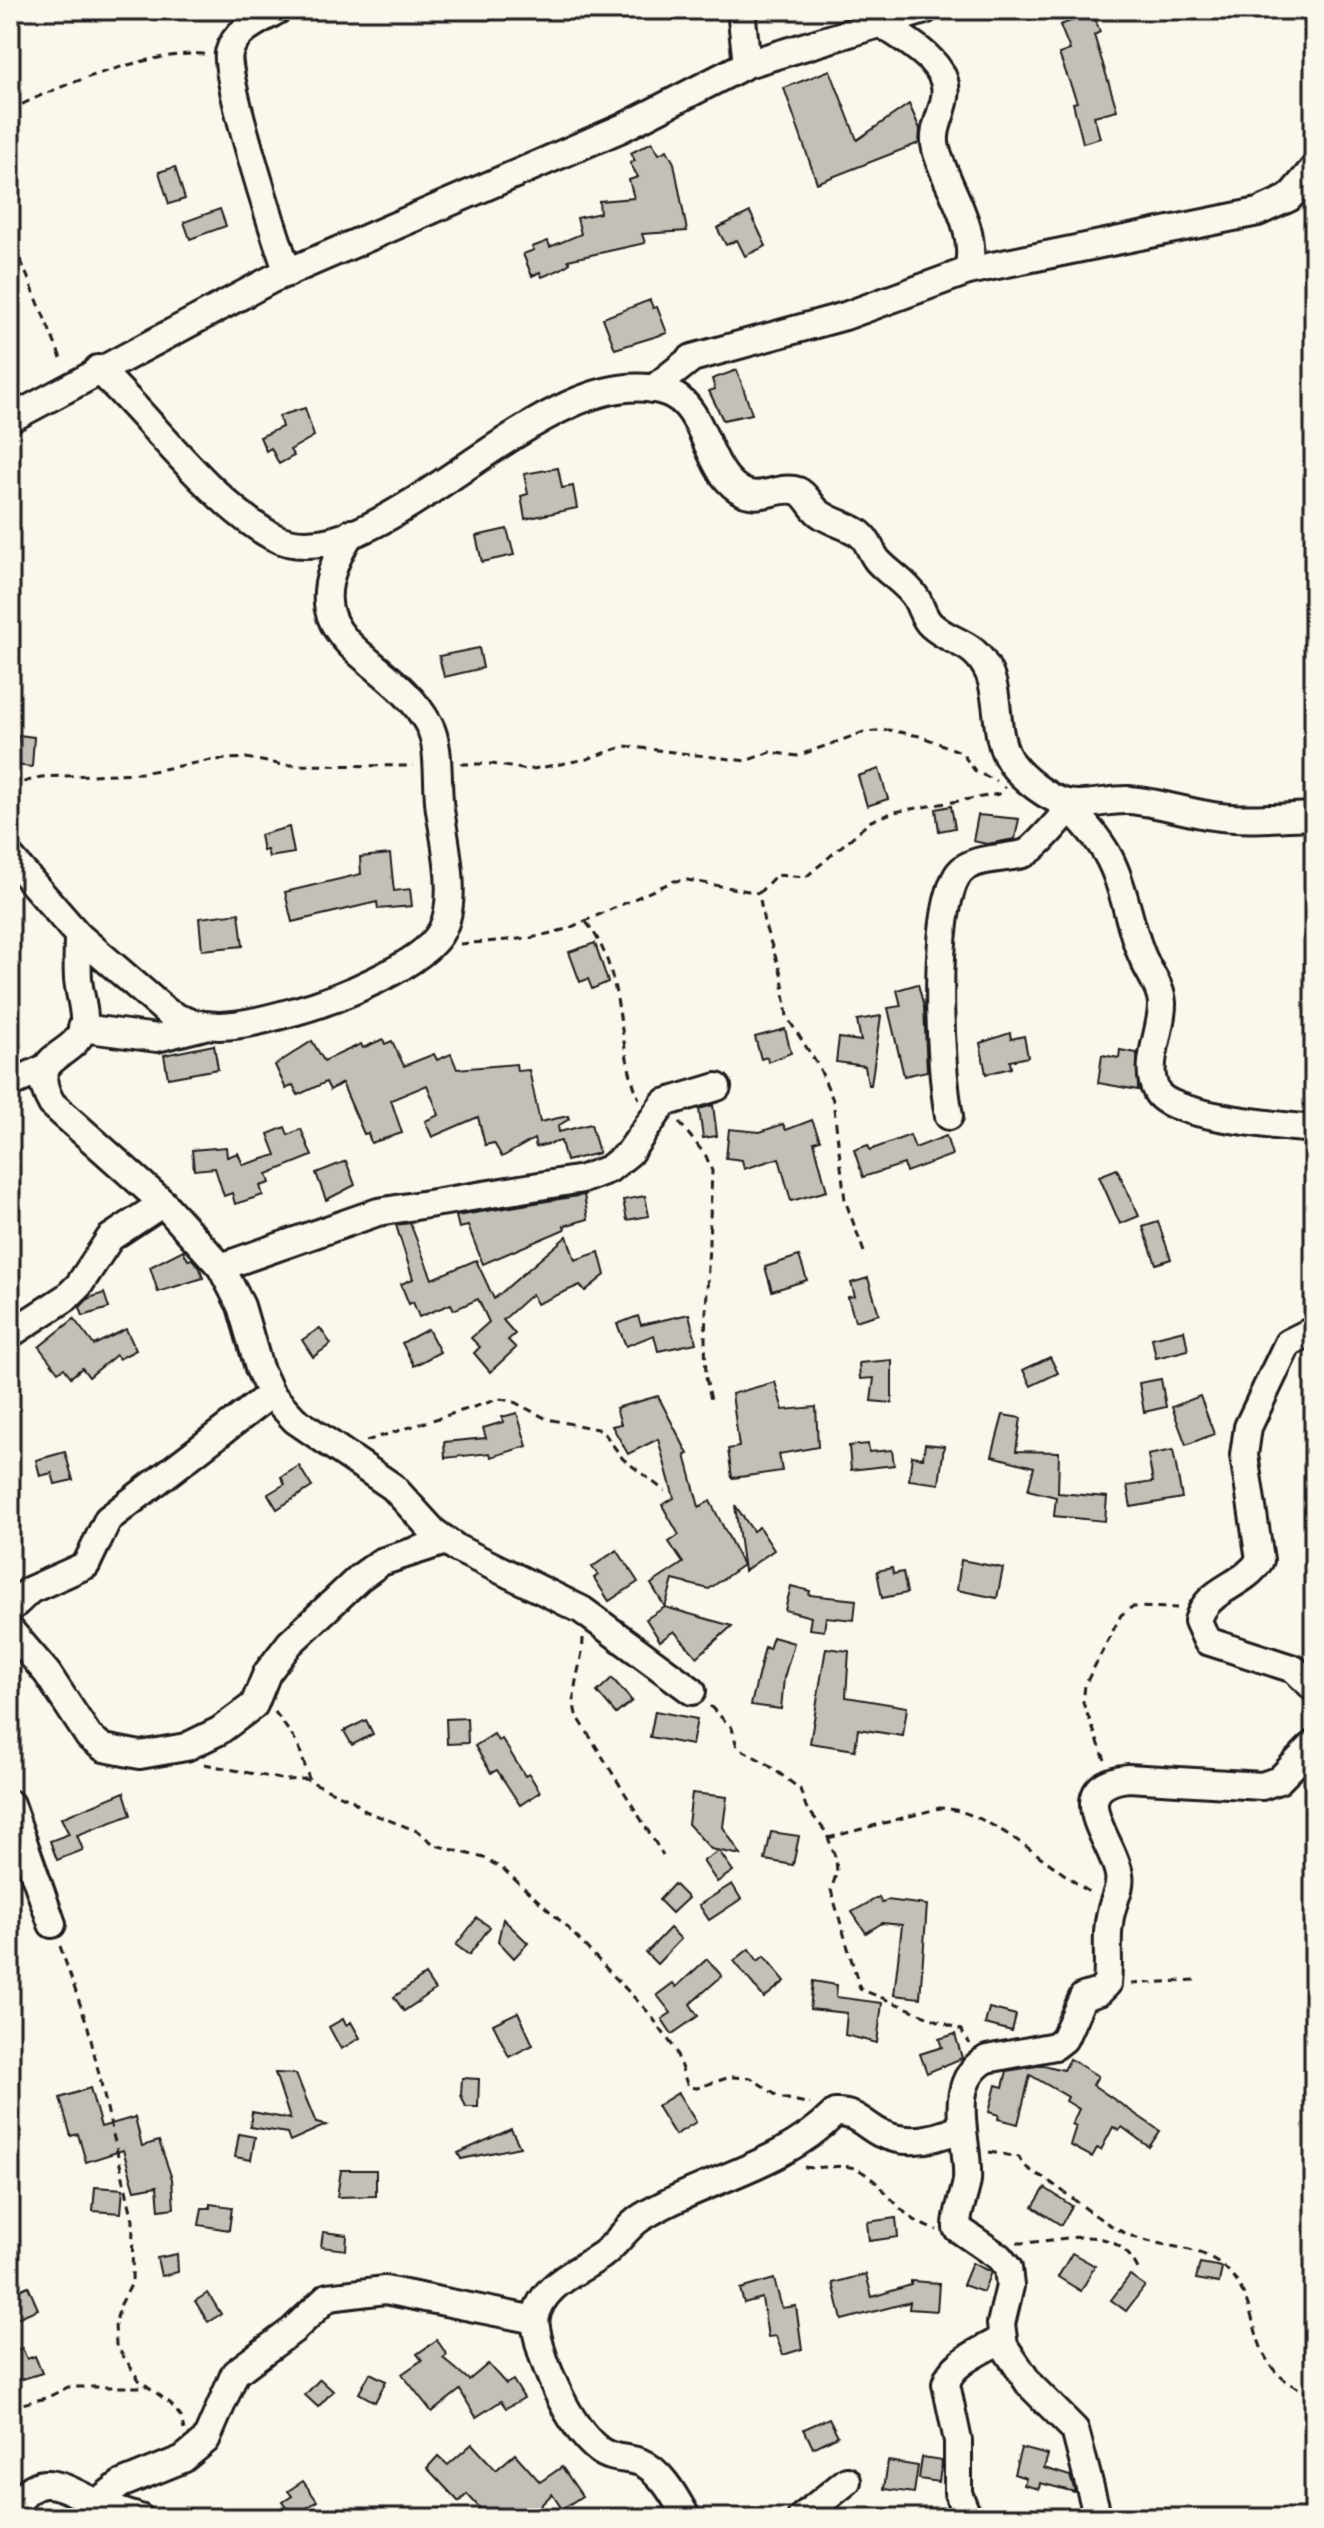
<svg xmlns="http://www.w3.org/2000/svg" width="1324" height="2528" font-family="Delius,sans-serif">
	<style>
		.building { fill: #c3c0b8; stroke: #1c1c1c; stroke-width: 2 }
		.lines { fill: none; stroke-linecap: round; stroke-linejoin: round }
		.minor-casing { stroke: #1c1c1c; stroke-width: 32 }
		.path { stroke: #1c1c1c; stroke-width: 3; stroke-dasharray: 8 6; stroke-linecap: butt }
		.minor { stroke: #fbf7ec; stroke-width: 26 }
	</style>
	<rect width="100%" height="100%" fill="#fbf7ec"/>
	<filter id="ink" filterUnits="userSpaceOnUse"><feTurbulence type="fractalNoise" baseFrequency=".0125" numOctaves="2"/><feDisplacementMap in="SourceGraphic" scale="16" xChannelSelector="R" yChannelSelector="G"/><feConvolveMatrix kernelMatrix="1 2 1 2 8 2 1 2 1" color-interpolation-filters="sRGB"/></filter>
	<g filter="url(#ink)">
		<g class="building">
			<path d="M1093,13L1100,32L1094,35L1117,110L1094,116L1100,138L1083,143L1073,103L1077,102L1059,54L1070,50L1060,25Z"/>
			<path d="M830,70L857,140L909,104L920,129L919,143L817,183L784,88Z"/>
			<path d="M652,142L659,154L667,150L674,163L687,231L642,234L645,243L568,260L570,263L561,269L542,277L540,272L532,276L523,254L534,250L532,247L548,241L550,247L581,234L577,218L600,213L599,201L634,198L629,180L638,177L630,163L635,161L631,153Z"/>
			<path d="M175,167L185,199L169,204L159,172Z"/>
			<path d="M220,209L226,226L190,239L184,222Z"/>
			<path d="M750,212L766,246L745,256L737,240L726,245L717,228Z"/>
			<path d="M650,300L653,308L657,307L667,333L615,349L603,318Z"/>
			<path d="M737,370L752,414L723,420L709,391L715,389L712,379Z"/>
			<path d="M305,408L314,436L290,450L294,456L279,464L271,448L266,451L260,437L282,427L279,416Z"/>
			<path d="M558,468L562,488L573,486L577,508L525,519L521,496L528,494L524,474Z"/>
			<path d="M507,529L514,555L482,562L476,536Z"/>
			<path d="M479,648L483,668L444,677L439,656Z"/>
			<path d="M18,735L34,737L32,767L15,765Z"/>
			<path d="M879,769L888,799L867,806L858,776Z"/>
			<path d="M951,806L955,828L939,831L936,809Z"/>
			<path d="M978,815L1019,819L1015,839L987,844L973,841Z"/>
			<path d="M289,827L294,853L269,857L267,850L263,851L260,835Z"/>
			<path d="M390,854L394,891L410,889L412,906L378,909L377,902L292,922L285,892L361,874L360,857Z"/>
			<path d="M239,913L243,946L202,950L199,918Z"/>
			<path d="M595,943L608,982L592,989L588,979L580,982L569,952Z"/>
			<path d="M918,984L924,1007L927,1071L904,1076L888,1008L901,1006L897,990Z"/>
			<path d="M881,1016L871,1085H868L865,1066L836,1062L839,1038L861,1041L857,1020Z"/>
			<path d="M785,1029L791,1053L768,1062L767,1057L761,1059L755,1037Z"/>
			<path d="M1010,1033L1011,1039L1024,1036L1028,1057L1010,1061L1011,1068L986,1074L980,1043Z"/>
			<path d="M383,1039L385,1044L392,1041L404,1066L434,1054L437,1060L451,1054L457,1069L516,1064L517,1071L529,1070L540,1122L568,1116L569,1119L558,1126L559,1132L591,1124L599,1153L566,1161L561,1141L536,1147L534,1139L502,1157L494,1143L485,1145L478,1117L432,1137L425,1121L439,1115L427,1085L391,1100L402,1133L371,1143L368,1133L364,1134L342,1083L330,1090L326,1082L298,1095L293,1085L286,1089L275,1065L312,1041L324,1061L361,1044L363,1048Z"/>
			<path d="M214,1045L218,1069L168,1078L164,1055Z"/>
			<path d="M1120,1050L1137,1053L1138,1090L1098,1083L1102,1055L1119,1058Z"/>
			<path d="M713,1105L717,1136L703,1138L699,1109Z"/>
			<path d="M812,1120L820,1140L814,1142L827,1191L791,1201L779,1158L744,1169L742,1160L726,1158L729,1129L760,1132L783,1124L786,1130Z"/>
			<path d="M285,1127L288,1135L301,1129L312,1156L267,1174L270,1183L260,1186L263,1195L235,1204L232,1193L224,1196L215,1168L194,1170L192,1150L226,1147L227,1157L238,1153L243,1165L276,1155L268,1134Z"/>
			<path d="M910,1135L915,1148L946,1136L952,1155L906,1172L904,1164L863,1177L854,1150L868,1145L870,1150Z"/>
			<path d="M346,1161L355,1185L326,1200L316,1173Z"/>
			<path d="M1117,1169L1139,1216L1120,1224L1099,1176Z"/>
			<path d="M584,1195L588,1219L564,1226L565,1229L483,1264L468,1226L459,1228L456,1216Z"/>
			<path d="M645,1196L649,1216L627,1220L623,1200Z"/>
			<path d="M1158,1222L1171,1259L1156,1264L1143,1227Z"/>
			<path d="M410,1223L432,1279L476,1260L494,1299L567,1236L575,1260L599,1252L605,1275L585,1291L580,1285L537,1304L532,1294L503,1320L515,1334L508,1340L516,1348L490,1372L474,1353L480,1347L471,1338L489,1322L478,1299L454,1310L451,1304L419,1317L413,1302L409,1304L401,1284L413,1279L396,1225Z"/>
			<path d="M183,1250L188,1260L192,1259L200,1268L203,1278L158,1292L150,1267Z"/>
			<path d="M799,1256L807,1280L772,1291L765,1267Z"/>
			<path d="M868,1278L879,1314L855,1321L848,1297L855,1296L851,1283Z"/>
			<path d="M104,1293L109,1308L83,1316L80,1307L89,1298Z"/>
			<path d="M689,1314L696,1343L658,1351L654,1335L626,1346L617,1324L638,1316L641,1325Z"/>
			<path d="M74,1319L94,1345L126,1329L136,1350L119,1359L116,1355L89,1377L82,1368L71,1377L64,1368L58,1372L39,1347Z"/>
			<path d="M320,1328L331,1344L313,1357L302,1340Z"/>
			<path d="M428,1329L440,1352L414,1366L402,1343Z"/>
			<path d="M1184,1330L1188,1350L1156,1358L1152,1338Z"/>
			<path d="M1050,1357L1058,1373L1031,1386L1023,1370Z"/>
			<path d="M892,1360V1403L871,1401L874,1378L860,1379L859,1363Z"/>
			<path d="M1161,1379L1166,1407L1144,1412L1139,1383Z"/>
			<path d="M775,1382L783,1410L816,1407L818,1447L779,1454L782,1471L732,1478L728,1449L739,1447L732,1394Z"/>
			<path d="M658,1396L688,1454L685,1455L699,1507L710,1501L743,1565L709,1589L673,1580L665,1607L651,1584L683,1563L669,1542L679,1535L662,1505L674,1498L658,1439L628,1454L612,1426L621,1424L616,1408Z"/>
			<path d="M1200,1396L1214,1434L1186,1445L1172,1407Z"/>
			<path d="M517,1413L527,1446L491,1457L490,1453L445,1458L444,1442L486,1438L483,1428L503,1422L502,1417Z"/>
			<path d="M1003,1415L1021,1418L1016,1451L1059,1452L1058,1493L1107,1497L1105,1521L1054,1516L1056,1497L1028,1490L1034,1467L992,1456Z"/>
			<path d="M868,1444L869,1452L892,1450L894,1465L851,1470L849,1446Z"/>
			<path d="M925,1444L944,1446L939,1484L909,1480L912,1456L923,1458Z"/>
			<path d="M1173,1450L1182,1498L1131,1507L1127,1486L1153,1482L1148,1455Z"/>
			<path d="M65,1452L73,1480L55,1484L52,1473L40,1476L36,1460Z"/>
			<path d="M299,1466L312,1487L277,1509L268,1494L285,1484L281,1477Z"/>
			<path d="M735,1505L753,1531L759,1527L774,1550L744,1571Z"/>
			<path d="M617,1550L638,1582L609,1601L594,1578L598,1575L592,1567Z"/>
			<path d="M961,1560L1003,1568L997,1598L957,1590Z"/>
			<path d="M892,1568L893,1574L903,1572L907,1593L882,1598L877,1571Z"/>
			<path d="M791,1586L810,1591L809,1595L856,1600L854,1620L826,1617L824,1631L809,1629L811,1617L785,1610Z"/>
			<path d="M665,1607L732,1626L697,1657L674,1631L660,1641L646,1619Z"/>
			<path d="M773,1637L794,1643L784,1678L781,1709L751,1705L765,1647L769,1649Z"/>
			<path d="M826,1648L849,1651L846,1697L907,1707L903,1736L858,1729L855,1750L810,1743Z"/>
			<path d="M612,1678L632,1701L616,1714L597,1692Z"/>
			<path d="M655,1711L697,1719L692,1745L650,1737Z"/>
			<path d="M467,1718L468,1743L447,1744L446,1719Z"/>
			<path d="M366,1720L373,1734L352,1745L344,1731Z"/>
			<path d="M494,1734L498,1741L502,1739L525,1776L529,1774L540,1792L520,1805L497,1770L491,1773L475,1746Z"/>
			<path d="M124,1792L131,1815L77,1835L83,1850L57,1860L50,1841L69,1834L61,1818Z"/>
			<path d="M692,1793L727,1797L723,1827L741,1855L711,1849L688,1824Z"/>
			<path d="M771,1832L799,1836L793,1865L765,1860Z"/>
			<path d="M719,1851L733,1871L717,1882L703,1861Z"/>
			<path d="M674,1884L688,1898L672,1913L659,1900Z"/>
			<path d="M732,1884L741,1899L709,1920L699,1905Z"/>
			<path d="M879,1897L882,1903L887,1900L927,1905L920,1998L894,1995L902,1925L882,1923L866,1933L852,1912Z"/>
			<path d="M477,1918L490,1927L469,1955L456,1945Z"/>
			<path d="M503,1919L528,1943L514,1958L498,1941Z"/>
			<path d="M670,1928L681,1939L657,1964L646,1953Z"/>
			<path d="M749,1949L758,1961L764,1956L785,1981L764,1998L734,1961Z"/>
			<path d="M707,1959L722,1976L690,2004L698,2016L672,2034L662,2019L671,2013L657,1995L673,1983L676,1987Z"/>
			<path d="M425,1975L435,1990L404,2011L394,1997Z"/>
			<path d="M813,1981L837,1985L836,1997L882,2003L877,2043L845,2035L847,2013L810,2009Z"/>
			<path d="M989,2008L1016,2015L1012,2031L985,2024Z"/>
			<path d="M518,2012L533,2045L509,2057L493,2024Z"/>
			<path d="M343,2019L346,2025L351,2022L360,2038L341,2049L329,2027Z"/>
			<path d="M955,2034L962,2058L927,2073L920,2054L942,2047L939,2039Z"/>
			<path d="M1070,2059L1098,2076L1093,2085L1160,2131L1149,2147L1122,2127L1119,2131L1113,2127L1101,2150L1097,2148L1092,2157L1070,2145L1076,2126L1072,2124L1079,2109L1066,2101L1068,2097L1030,2075L1018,2124L998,2119L999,2115L989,2112L996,2085L1003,2087L1007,2071L1043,2065L1064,2070Z"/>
			<path d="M275,2073L296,2074L316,2123L326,2125L290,2141L287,2133L250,2127L252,2112L290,2119Z"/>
			<path d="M462,2078L479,2079L478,2107H466L461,2095Z"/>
			<path d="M90,2088L101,2127L135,2117L142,2146L159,2141L172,2179L174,2208L159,2210L157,2186L135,2190L123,2150L86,2162L78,2134L71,2136L60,2098Z"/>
			<path d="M678,2093L696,2122L675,2135L657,2106Z"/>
			<path d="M511,2129L520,2147L461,2159L458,2153Z"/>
			<path d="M239,2134L255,2137L251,2160L235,2157Z"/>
			<path d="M341,2170H376V2196L337,2197Z"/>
			<path d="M95,2187L123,2189L121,2213L93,2211Z"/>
			<path d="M1045,2188L1072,2206L1061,2225L1033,2207Z"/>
			<path d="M210,2204L232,2207L229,2230L199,2225L202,2208H210Z"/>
			<path d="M896,2218L898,2237L869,2241L867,2222Z"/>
			<path d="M323,2232L347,2235L346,2250L321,2247Z"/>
			<path d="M1072,2253L1095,2266L1081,2291L1058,2277Z"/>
			<path d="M177,2254L178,2272L161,2276L157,2258Z"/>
			<path d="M972,2263L991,2272L983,2292L963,2285Z"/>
			<path d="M1200,2263L1222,2267L1219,2283L1196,2279Z"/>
			<path d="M866,2274L872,2297L911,2285V2281L939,2283L937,2311L909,2309L910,2302L842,2320L833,2283Z"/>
			<path d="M1130,2275L1145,2286L1126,2311L1111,2300Z"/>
			<path d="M774,2279L782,2308L796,2306L802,2349L783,2355L776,2336L768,2337L762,2298L744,2303L740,2289Z"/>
			<path d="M28,2286L38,2309L10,2321V2294Z"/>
			<path d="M208,2293L221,2314L208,2322L195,2301Z"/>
			<path d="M437,2340L447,2355L443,2358L469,2380L488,2364L506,2384L513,2380L524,2398L506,2408L501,2401L476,2417L460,2390L432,2412L402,2374L422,2360L417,2354Z"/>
			<path d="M22,2348L27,2359L35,2356L42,2373L10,2383V2353Z"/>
			<path d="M370,2373L386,2381L375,2402L359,2393Z"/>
			<path d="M320,2379L333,2391L318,2407L305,2395Z"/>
			<path d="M829,2418L838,2436L813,2448L804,2429Z"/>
			<path d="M472,2444L496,2470L515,2454L540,2482L562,2467L582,2496L562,2509L552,2494L528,2518H489L467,2494L459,2502L427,2468L438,2456L448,2465Z"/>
			<path d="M1021,2448L1048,2455L1044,2468L1070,2476L1075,2492L1040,2483L1039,2489L1024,2485L1026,2478L1014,2474Z"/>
			<path d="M922,2457L942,2460L939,2482L919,2479Z"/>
			<path d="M888,2461L918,2466L914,2493L884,2489Z"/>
			<path d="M303,2481L317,2501L294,2517L283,2502L292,2496L288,2491Z"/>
		</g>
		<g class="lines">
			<g class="minor-casing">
				<g id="minor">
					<path d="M278,10C259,21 235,30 229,53C223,74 277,242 288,273"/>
					<path d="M741,10L747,64"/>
					<path d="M883,25C901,37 929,53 940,72C957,100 929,121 936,149C947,190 979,227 968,271"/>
					<path d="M98,369C149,417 213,504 272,536C374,591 545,352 666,392C706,405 704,466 738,489C759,504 778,484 798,491C807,495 811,507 819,513C832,523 848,525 860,534C869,541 870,551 877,560C889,574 906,582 916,598C921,606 923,618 931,625C953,645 974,640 989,673C1001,701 993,737 1011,763C1022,778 1048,799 1067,803C1087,807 1109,799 1129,800C1157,802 1185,812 1213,816C1246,821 1280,817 1314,816"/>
					<path d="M653,389L692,358L845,316L968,271L1258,212L1289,198L1314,168"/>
					<path d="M10,419L272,279L622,128L747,64L925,10"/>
					<path d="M1066,803C1083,822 1103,842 1113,866C1126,895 1130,929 1143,958C1149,973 1161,986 1162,1003C1163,1030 1142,1067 1157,1092C1170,1117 1285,1126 1314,1129"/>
					<path d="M10,857L78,935L167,1012C207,1037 253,1023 296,1011C333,1001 425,965 442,930C458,899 445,843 440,810C436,785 441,747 429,725C389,650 280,645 351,533"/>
					<path d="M78,935C78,950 77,964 78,979C79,993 85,1008 84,1023C80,1060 22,1051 52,1104L163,1203L221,1267L241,1306L259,1368L271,1394L295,1420L393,1487L434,1532L458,1549L582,1610L692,1691"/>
					<path d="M82,1028L157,1038L201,1027"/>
					<path d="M10,1084L45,1068"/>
					<path d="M949,1116C940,1069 931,911 959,873C971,857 1005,859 1023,854C1035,851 1060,818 1071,808"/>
					<path d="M221,1267L378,1212L583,1179L609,1169L629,1153L664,1103L717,1087"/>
					<path d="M1314,1330L1288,1343L1248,1427L1244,1455L1260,1560C1244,1587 1206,1588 1198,1621L1207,1641L1294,1669L1314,1688"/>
					<path d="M10,1334L67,1297L79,1285L110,1238L163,1203"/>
					<path d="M10,1609L30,1590L86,1565L108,1519L271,1394"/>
					<path d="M10,1630L47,1673L89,1737L104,1748L140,1755L186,1747L219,1731L254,1705L267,1673L290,1643L359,1578L381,1562L446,1541"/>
					<path d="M10,1804L52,1924"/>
					<path d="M535,2320C541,2285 576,2273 602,2255C617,2244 627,2226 642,2217C706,2178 780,2168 835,2113C856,2112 863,2124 880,2133C907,2146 935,2140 961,2128"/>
					<path d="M96,2503L121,2484L183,2459L206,2440L235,2373L293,2330L328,2297L385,2290L535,2320C539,2359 568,2426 599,2450C612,2460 626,2457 640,2462C662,2471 676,2499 687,2518"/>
					<path d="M10,2515C35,2470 54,2482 92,2501C107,2508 124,2513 140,2518"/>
					<path d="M801,2518L847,2481"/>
					<path d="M968,2518L958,2493V2441L946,2384C951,2362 984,2350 1002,2339"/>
					<path d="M1098,2518L1075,2430L1030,2385L1004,2346L1001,2324L1010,2286L1008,2268L999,2257L957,2228C956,2213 965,2196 967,2180C970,2142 943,2083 987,2059L1055,2046L1064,2039L1083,1997L1099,1992L1107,1984C1110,1956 1104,1932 1113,1905C1116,1895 1121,1885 1119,1875C1114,1841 1060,1787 1128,1778L1262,1786L1279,1780L1314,1744"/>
				</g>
			</g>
			<g class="path">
				<path d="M10,111C52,86 157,50 205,54"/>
				<path d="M10,234L63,363"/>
				<path d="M461,764H492L528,770L587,759L625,746L746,761L770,752L797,756L864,732L889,730L920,736L961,752L976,772L996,781"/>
				<path d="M10,786L41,777L141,773L212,760L246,758L283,765L413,766"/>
				<path d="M586,922C626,970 615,1043 639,1099"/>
				<path d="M460,944L531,938L567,929L674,881L687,880L759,893"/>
				<path d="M10,1027L24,1051"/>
				<path d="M679,1122L706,1156L712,1171L705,1338L706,1378L711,1400"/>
				<path d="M864,1252L845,1200L833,1100L819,1067L787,1017L782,976L764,923L759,893L776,875L806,877L871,821L894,812L999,794L1005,787"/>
				<path d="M366,1441L499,1399L512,1401L547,1419L602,1430L623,1459L665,1491"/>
				<path d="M583,1638C583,1665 569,1689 576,1714L663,1855"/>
				<path d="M710,1706L732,1728L737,1747L767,1764L800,1789L806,1807L826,1832L836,1859L837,1872L831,1890L860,1989L961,2030L970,2044"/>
				<path d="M275,1712L298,1744L309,1779"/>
				<path d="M1105,1760L1083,1703L1085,1685L1121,1615L1132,1607L1177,1608"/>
				<path d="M204,1764L285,1780L305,1779L352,1800L365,1811L417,1831L435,1845L484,1858L503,1869L565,1925L649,2013L675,2049L688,2087L697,2088L730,2077L751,2078L779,2097L810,2104"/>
				<path d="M828,1838L940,1808C988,1809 1052,1868 1092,1894"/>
				<path d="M60,1946L88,2027L133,2220L132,2283L121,2304L115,2324L116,2345L139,2380L170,2403L181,2417L184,2430"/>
				<path d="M1131,1984L1195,1980"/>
				<path d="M989,2152L1019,2157C1026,2172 1037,2172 1050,2182C1079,2202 1104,2226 1137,2238C1164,2247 1202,2247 1223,2266C1269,2306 1238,2371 1314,2394"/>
				<path d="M804,2167C821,2170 844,2162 859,2170C889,2186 898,2220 937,2230"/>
				<path d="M1017,2243C1063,2243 1115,2217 1140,2273"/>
				<path d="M10,2407L46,2398L68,2387H146"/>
			</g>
			<use href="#minor" class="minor"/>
		</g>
	</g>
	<rect width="1324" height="2528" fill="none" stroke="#fbf7ec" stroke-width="40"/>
	<rect x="20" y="20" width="1284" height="2488" fill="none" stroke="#1c1c1c" stroke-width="3" filter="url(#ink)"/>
</svg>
